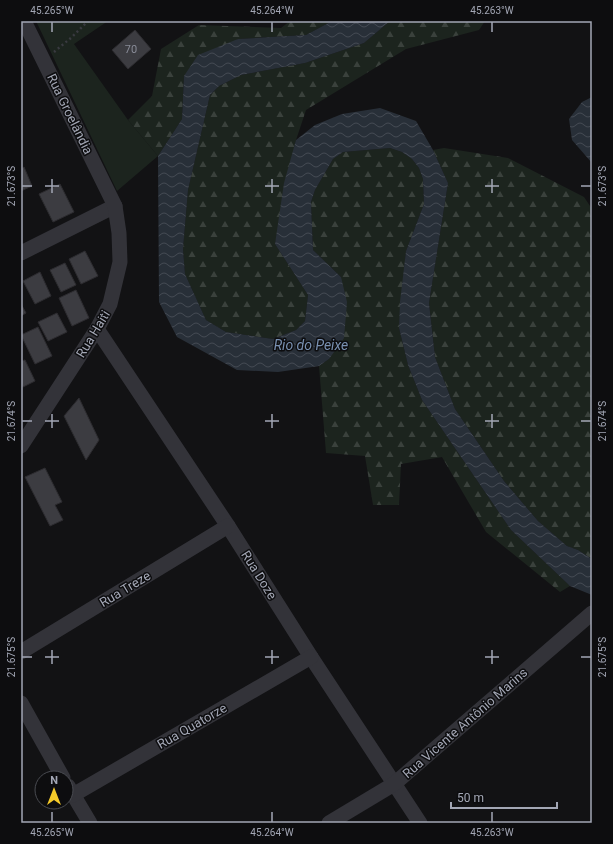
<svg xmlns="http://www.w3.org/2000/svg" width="613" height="844" font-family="Roboto,sans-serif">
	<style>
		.green { fill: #1c241e }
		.forest { fill: url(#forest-firs) }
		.water { fill: url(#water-waves) }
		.building { fill: #3c3c41; stroke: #2d2c30 }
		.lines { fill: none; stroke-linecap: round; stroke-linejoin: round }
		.path { stroke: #393a40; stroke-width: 2.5; stroke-dasharray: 2 3; stroke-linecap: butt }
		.street { stroke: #333339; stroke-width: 15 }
		.ticks { fill: none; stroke: #a3a7b5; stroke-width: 1.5 }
		.labels { text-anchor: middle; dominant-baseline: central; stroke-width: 3; stroke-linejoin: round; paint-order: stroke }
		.number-label { font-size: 11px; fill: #898c98 }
		.street-label { font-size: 13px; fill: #a3a7b5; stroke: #0d0d0f }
		.water-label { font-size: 14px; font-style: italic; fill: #7990b1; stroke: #0d0d0f }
		.neatline { fill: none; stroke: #a3a7b5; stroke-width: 1.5 }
		.ticks-label { font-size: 10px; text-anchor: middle; fill: #a3a7b5 }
	</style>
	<defs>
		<pattern id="forest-firs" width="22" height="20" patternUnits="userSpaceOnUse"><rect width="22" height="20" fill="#1c241e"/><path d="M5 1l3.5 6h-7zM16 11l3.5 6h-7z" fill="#3a413c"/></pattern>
		<pattern id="water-waves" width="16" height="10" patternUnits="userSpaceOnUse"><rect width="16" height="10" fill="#282f38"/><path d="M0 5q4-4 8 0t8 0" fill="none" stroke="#444a53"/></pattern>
	</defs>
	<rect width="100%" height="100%" fill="#121214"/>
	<path class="green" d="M36,21H108L74,44L128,120L158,156L117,191Z"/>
	<g class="forest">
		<path d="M290,21H332L306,35L238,39L184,76L182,119L158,156L128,120L152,96L161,49L199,25L281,28Z"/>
		<path d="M390,21H485L479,30L406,49L306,110L296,140L275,244L308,295L305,321L296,330L273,339L226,332L206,320L185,274L183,249L188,190L210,95L219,86L241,75L305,63L364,43Z"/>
		<path d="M390,148L402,152L412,159L419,168L423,179L424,204L406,251L399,328L408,365L422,400L511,530L570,586L560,592L486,532L442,457L401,464L399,505H373L365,456L326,453L319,366L329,359L341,277L313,250L311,202L315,190L333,159L343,152Z"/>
		<path d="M444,148L508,158L584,197L592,209V559L578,550L567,546L538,521L504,481L455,409L435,357L429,303L448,183L433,150Z"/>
	</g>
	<g class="water">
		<path d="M332,21H390L364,43L305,63L241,75L219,86L210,95L188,190L183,249L185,274L206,320L226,332L273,339L296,330L305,321L308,295L275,244L284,183L296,140L315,125L342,114L380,108L416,121L433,150L448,183L429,303L435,357L455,409L504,481L538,521L567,546L578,550L592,559V595L570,586L511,530L422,400L408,365L399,328L400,302L406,251L424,204L423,179L419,168L412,159L402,152L390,148L343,152L333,159L315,190L311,202L313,250L341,277L347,302L344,338L329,359L319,366L278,372L237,370L177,337L159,302L158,156L182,119L184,76L198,55L238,39L306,35Z"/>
		<path d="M592,97V163L572,140L569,119L582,102Z"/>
	</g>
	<g class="building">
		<path d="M135,30L151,49L128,69L112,50Z"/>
		<path d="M24,167L32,186L21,191V169Z"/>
		<path d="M60,184L74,212L53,222L39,194Z"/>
		<path d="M85,251L98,276L81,284L69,259Z"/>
		<path d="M65,263L76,285L61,292L50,270Z"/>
		<path d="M40,272L51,296L35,304L23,281Z"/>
		<path d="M76,290L89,318L72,326L59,298Z"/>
		<path d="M21,304L26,313L21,316Z"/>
		<path d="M57,313L67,332L48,341L38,322Z"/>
		<path d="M38,327L52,356L35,364L21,335Z"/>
		<path d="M25,360L35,381L23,387L21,382V361Z"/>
		<path d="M79,398L99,440L86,460L64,416Z"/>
		<path d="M45,468L62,502L55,505L63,520L50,526L25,477Z"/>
	</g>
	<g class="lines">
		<path class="path" d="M54,52L72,37L88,21"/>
		<g class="street">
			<path d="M21,253L115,206"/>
			<path d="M97,329L228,526L311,657L420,823"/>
			<path d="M21,446L97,329L110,304L120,262L119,233L115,206L24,21"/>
			<path d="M21,652L228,526"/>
			<path d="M21,703L63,778"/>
			<path d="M68,786L90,823"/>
			<path d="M73,795L311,657"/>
			<path d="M329,823L394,784L592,613"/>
		</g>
	</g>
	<path class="ticks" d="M52,22V32M272,22V32M492,22V32M52,179V193M272,179V193M492,179V193M22,186H32M45,186H59M265,186H279M485,186H499M581,186H591M52,414V428M272,414V428M492,414V428M22,421H32M45,421H59M265,421H279M485,421H499M581,421H591M52,650V664M272,650V664M492,650V664M22,657H32M45,657H59M265,657H279M485,657H499M581,657H591M52,812V822M272,812V822M492,812V822"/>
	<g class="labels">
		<g class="number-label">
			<text x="131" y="49">70</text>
		</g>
		<g class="street-label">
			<text transform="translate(70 114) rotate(64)">Rua Groelândia</text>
			<text transform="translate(93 334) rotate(-59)">Rua Haiti</text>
			<text transform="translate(259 575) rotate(58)">Rua Doze</text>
			<text transform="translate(125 589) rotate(-31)">Rua Treze</text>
			<text transform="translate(465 723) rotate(-41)">Rua Vicente Antônio Marins</text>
			<text transform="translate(192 726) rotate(-30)">Rua Quatorze</text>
		</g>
		<g class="water-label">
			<text x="311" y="345">Rio do Peixe</text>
		</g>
	</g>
	<rect width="613" height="844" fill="none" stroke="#0d0d0f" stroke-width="44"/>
	<g transform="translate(54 790)"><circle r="19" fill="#0d0d0f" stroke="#494b51"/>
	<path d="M0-3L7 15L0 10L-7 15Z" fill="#f4ca2a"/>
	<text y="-6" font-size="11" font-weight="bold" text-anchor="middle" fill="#a3a7b5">N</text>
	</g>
	<path d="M451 802v6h106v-6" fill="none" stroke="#a3a7b5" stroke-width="2"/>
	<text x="457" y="802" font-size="12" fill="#a3a7b5" stroke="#0d0d0f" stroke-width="3" paint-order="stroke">50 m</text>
	<rect x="22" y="22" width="569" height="800" class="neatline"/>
	<g class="ticks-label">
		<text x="52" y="14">45.265°W</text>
		<text x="272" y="14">45.264°W</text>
		<text x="492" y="14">45.263°W</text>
		<text transform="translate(11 186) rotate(-90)" y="4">21.673°S</text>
		<text transform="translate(602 186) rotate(-90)" y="4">21.673°S</text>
		<text transform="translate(11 421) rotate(-90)" y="4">21.674°S</text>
		<text transform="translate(602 421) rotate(-90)" y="4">21.674°S</text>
		<text transform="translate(11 657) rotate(-90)" y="4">21.675°S</text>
		<text transform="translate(602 657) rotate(-90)" y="4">21.675°S</text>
		<text x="52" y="836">45.265°W</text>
		<text x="272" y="836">45.264°W</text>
		<text x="492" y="836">45.263°W</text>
	</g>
</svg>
